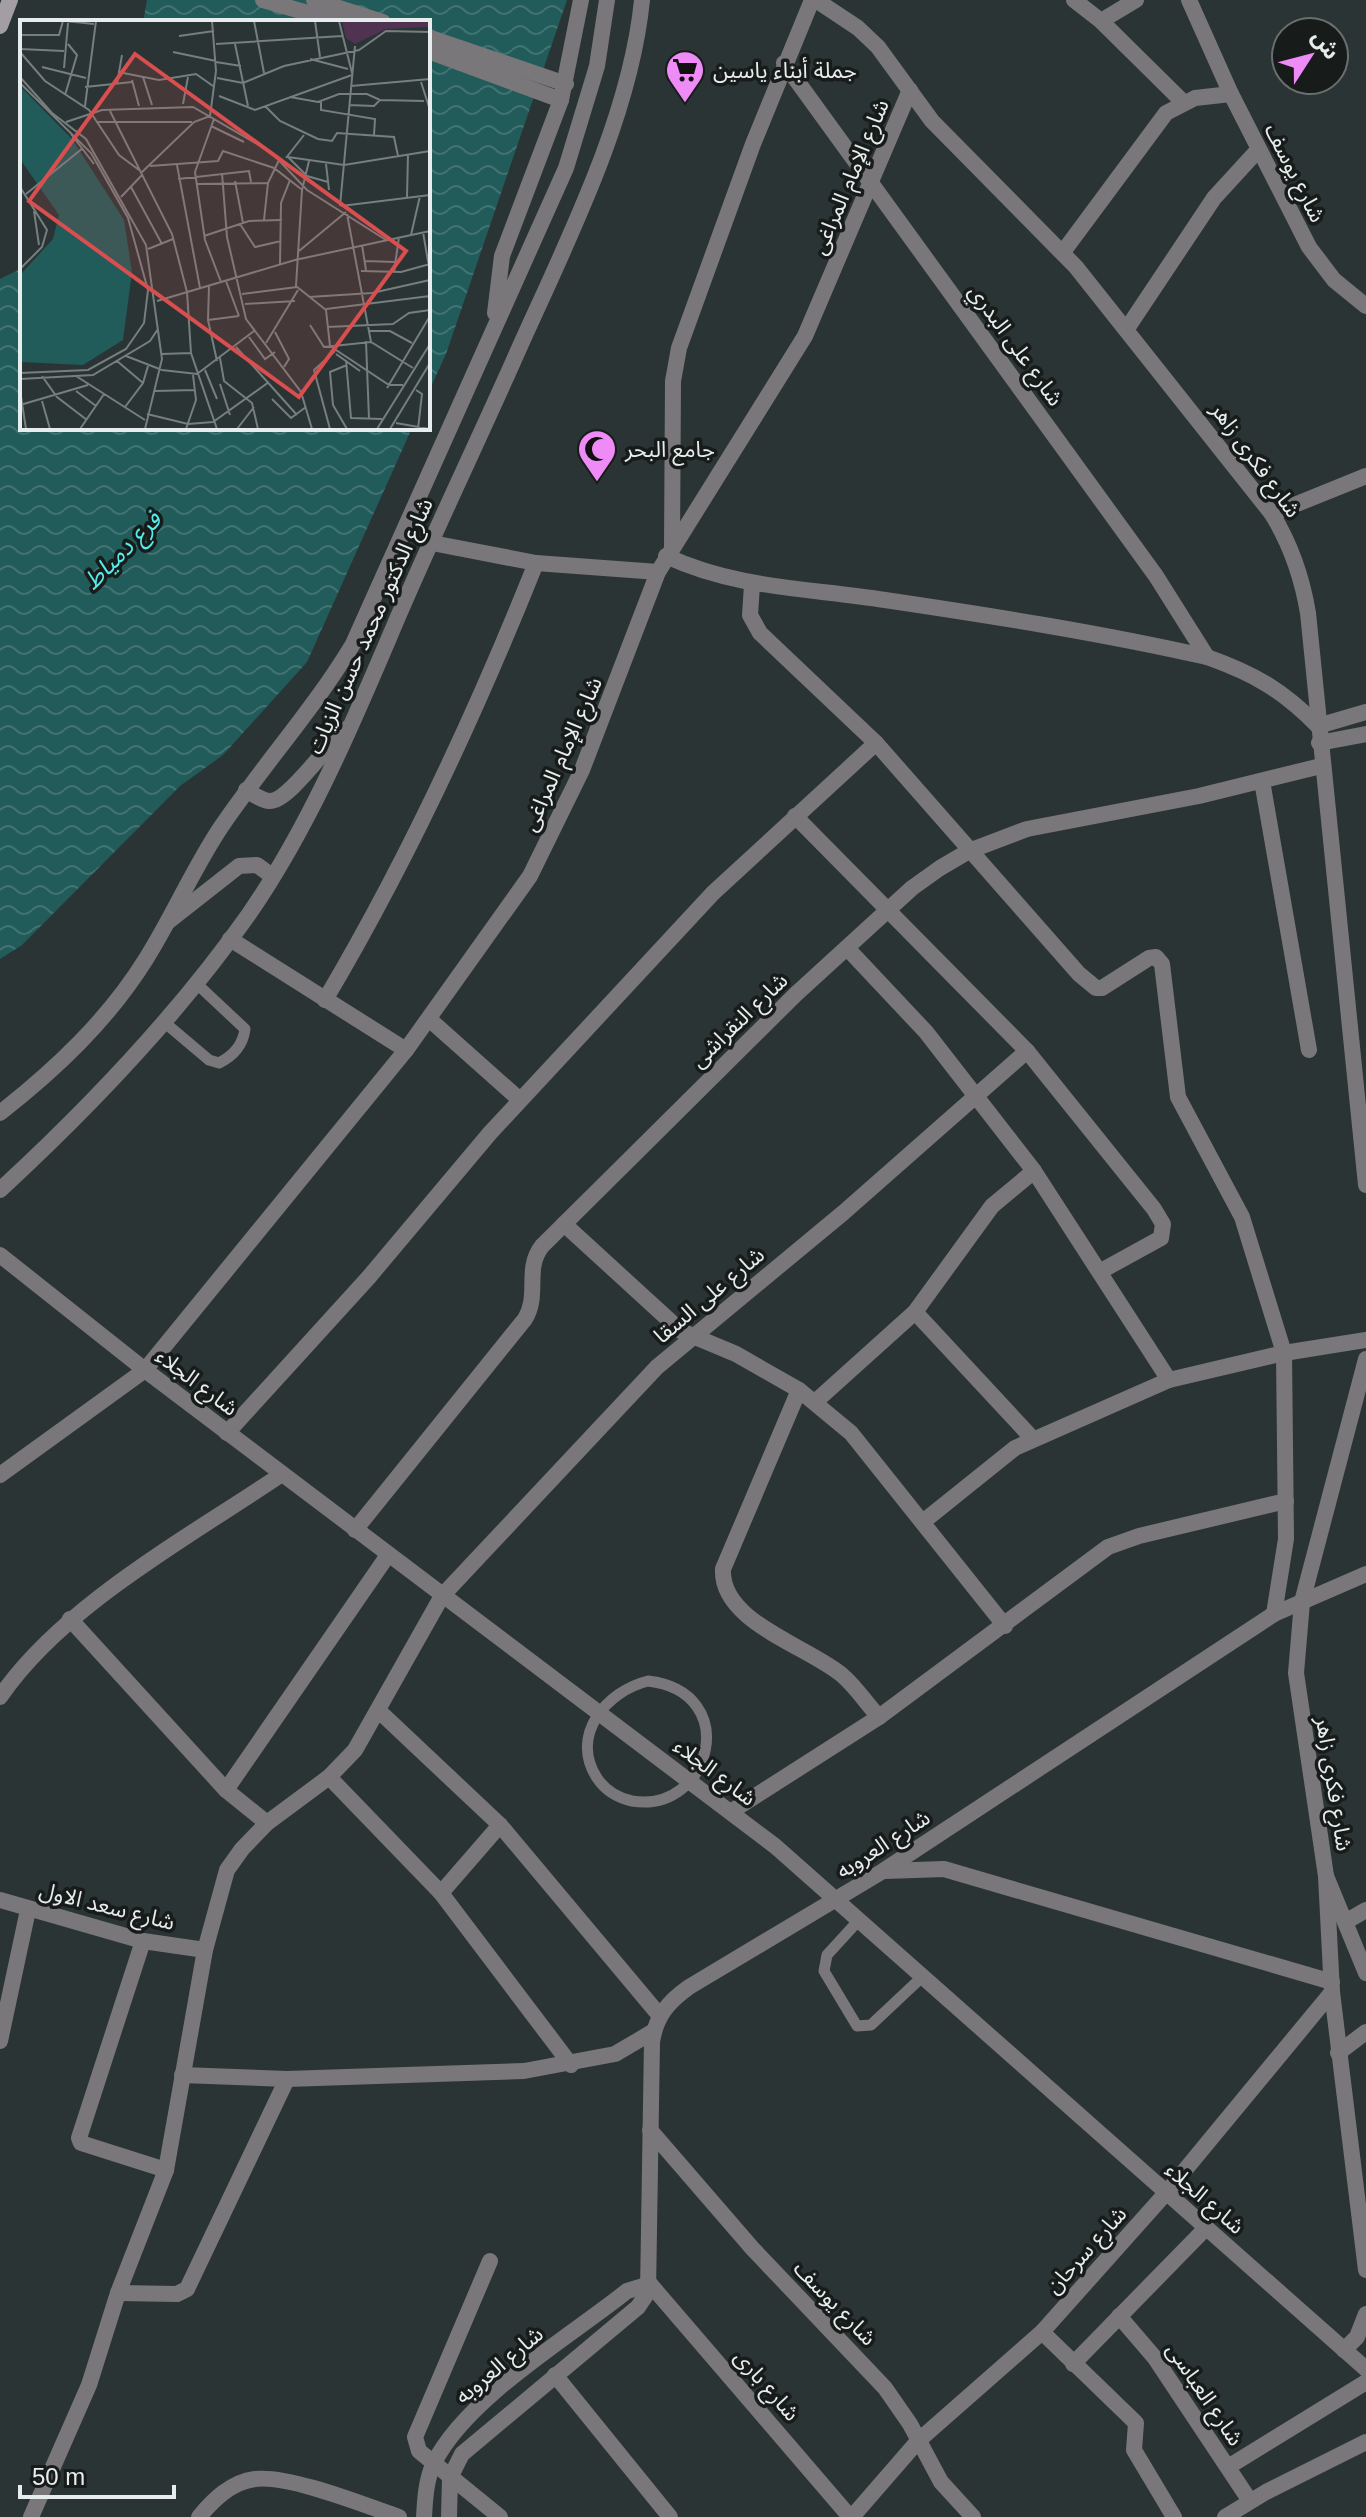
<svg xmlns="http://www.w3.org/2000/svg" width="1366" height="2517" font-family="Helvetica,'Noto Sans Arabic',sans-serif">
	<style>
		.water { fill: url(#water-waves) }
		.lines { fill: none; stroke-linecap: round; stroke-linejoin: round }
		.service { stroke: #7a777a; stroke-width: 11 }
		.minor { stroke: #7a777a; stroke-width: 16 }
		.tertiary { stroke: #7a777a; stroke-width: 16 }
		.secondary { stroke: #a29ea3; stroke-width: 16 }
		.labels { text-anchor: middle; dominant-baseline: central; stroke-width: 7; stroke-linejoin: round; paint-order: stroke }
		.poi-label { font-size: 22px; fill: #e7ecec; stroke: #171b1a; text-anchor: start }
		.street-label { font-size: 22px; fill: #e7ecec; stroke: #171b1a }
		.water-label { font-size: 24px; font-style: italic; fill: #52edec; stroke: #171b1a }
		.inset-road { fill: none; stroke: #767e7e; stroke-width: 2 }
		.view { fill: #d94f4f; fill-opacity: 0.15; stroke: #d94f4f; stroke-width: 4 }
		.inset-edge { fill: none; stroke: #e7ecec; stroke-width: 4 }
	</style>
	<defs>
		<pattern id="water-waves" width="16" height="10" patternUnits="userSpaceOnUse" patternTransform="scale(2)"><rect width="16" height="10" fill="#215b5a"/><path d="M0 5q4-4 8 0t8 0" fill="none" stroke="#417372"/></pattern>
	</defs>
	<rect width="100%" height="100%" fill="#2b3434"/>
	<g class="water">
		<path d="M147,0H567L446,354L428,393V22H143Z"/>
		<path d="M22,268V428H412L307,662L223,755L180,786L22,945L0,959V279Z"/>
	</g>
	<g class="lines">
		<g class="service">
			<path d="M164,1022L209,1060L219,1063C233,1056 243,1045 245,1029L197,984"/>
			<path d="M648,1681C743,1692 711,1814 632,1801C618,1798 605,1790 597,1778C569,1735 607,1691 648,1681Z"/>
			<path d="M859,1920L827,1955L824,1971L857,2026L871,2025L921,1978"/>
		</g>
		<g class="minor">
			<path d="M1074,0L1101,21L1183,102"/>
			<path d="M1189,0L1231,94L1309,247L1334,280L1366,306"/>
			<path d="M1101,21L1136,0"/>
			<path d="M784,63L1156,576L1207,657"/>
			<path d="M1063,252L1166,113L1195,98L1231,94"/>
			<path d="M1128,327L1214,198L1258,150"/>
			<path d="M1272,514L1366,476"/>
			<path d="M432,543L536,563L658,572"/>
			<path d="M672,547L673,381L679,348L753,144L812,0"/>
			<path d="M666,556C737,589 809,588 885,600C993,616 1101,633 1207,657C1255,674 1282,690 1318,726"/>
			<path d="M752,585L750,615L760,633L876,743L1079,974L1096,988H1102L1149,958L1156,957L1162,964L1178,1097L1242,1217L1284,1353L1286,1539L1274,1614"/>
			<path d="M1262,781L1309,1050"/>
			<path d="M795,816L1027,1051L1154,1209L1163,1224L1161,1238L1101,1271"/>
			<path d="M230,939L406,1050"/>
			<path d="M847,948L926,1032L1034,1171L1169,1380"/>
			<path d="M325,1000C408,860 476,713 536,563"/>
			<path d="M429,1019L520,1100"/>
			<path d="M564,1224L681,1331L736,1354L799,1390L851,1433L1005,1626"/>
			<path d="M915,1312L1033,1439"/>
			<path d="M799,1390L723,1569C720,1622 808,1646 842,1675C856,1687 867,1704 879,1717"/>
			<path d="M815,1402L915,1312L992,1206L1034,1171"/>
			<path d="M227,1433L369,1277L490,1133L713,893L876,743"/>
			<path d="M0,1475L145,1370L406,1050L530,876L582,770L658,572L805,336L910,90"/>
			<path d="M924,1521L1015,1448L1169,1380L1284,1353L1366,1340"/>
			<path d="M355,1530L525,1319C540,1294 524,1269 542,1246L796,994L912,888L940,868L969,851L1027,829L1199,796L1321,766"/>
			<path d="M70,1619L226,1790L267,1823"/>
			<path d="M0,1697C63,1605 189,1537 282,1474"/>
			<path d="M380,1712L500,1825L660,2016"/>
			<path d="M329,1777L441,1893L571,2065"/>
			<path d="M226,1790L388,1555"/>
			<path d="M732,1811L879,1717L1108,1547L1139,1536L1286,1501"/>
			<path d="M885,1871L944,1869L1332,1982"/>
			<path d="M1326,1876L1366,1973"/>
			<path d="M441,1893L500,1825"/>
			<path d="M0,1900L143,1941L205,1950"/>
			<path d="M1347,1921L1366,1910"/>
			<path d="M143,1941L79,2138L81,2143L166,2170"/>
			<path d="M0,2041L28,1910"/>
			<path d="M1338,2053L1366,2032"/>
			<path d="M182,2075L287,2079L524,2071L615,2054L654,2031"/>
			<path d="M650,2130L752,2248L885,2388L910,2424L941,2482L973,2517"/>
			<path d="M490,2261L415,2437L419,2451L500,2517"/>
			<path d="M650,2284L850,2517"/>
			<path d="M118,2293L177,2294L187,2289L287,2079"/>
			<path d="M1119,2316L1155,2358L1250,2501"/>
			<path d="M1042,2332L1136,2423L1134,2450L1174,2517"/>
			<path d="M1073,2364L1206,2228"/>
			<path d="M555,2375L670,2517"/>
			<path d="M1228,2467L1366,2382"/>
			<path d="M31,2517L89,2385L118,2293L166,2170L205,1950L227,1870L242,1849L267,1823L329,1777L355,1750L442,1596L657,1367L843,1213L1027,1051"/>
			<path d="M199,2517C213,2500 231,2482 255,2479C290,2475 364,2505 399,2517"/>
			<path d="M424,2517C425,2499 426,2479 434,2463C466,2398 571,2336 627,2291L650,2284"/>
			<path d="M449,2517L450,2478L462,2454L638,2307L648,2292L652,2042C656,2016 668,2002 689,1987L883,1871L1274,1614L1366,1574"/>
			<path d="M852,2517L918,2441L1042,2332L1166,2193L1332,1992"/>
			<path d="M1225,2517L1266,2492L1366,2442"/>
		</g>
		<g class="tertiary">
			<path d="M263,0L339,22"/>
			<path d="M314,0L383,22"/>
			<path d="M816,0L858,28L878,47L932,121L1076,267L1272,514C1291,545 1302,577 1308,613L1366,1185"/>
			<path d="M428,37L566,84"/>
			<path d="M428,51L561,100"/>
			<path d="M495,313L502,256L561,100L581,0"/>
			<path d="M1318,726L1366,712"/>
			<path d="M1319,743L1366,734"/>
			<path d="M246,790C253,794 261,800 269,801C288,803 327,744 346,729"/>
			<path d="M169,921L239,866L257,865L272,876"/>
			<path d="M0,1113C56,1069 108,1020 146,959C173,916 193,869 221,827C263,765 314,709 353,644L566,168L597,66L607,0"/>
			<path d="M0,1190C90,1107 178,1015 249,914C307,830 349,732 389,638C428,545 472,454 513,362C562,251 630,122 642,0"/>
			<path d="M0,1255L145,1370L775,1846L1366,2369"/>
			<path d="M1366,1359L1302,1602L1296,1673L1326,1876L1332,1992L1366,2270"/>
			<path d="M1344,2350L1357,2337L1366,2314"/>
		</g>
		<path class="secondary" d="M0,26L10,0"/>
	</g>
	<defs>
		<g id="supermarket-pin" transform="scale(2)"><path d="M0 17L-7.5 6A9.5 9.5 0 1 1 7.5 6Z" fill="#ef8bf7" stroke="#171b1a"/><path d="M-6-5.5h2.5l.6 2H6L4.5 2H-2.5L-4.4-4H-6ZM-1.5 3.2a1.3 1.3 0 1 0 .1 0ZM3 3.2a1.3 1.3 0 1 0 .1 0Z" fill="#111"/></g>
		<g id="mosque-pin" transform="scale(2)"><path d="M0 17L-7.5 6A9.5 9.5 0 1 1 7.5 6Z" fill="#ef8bf7" stroke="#171b1a"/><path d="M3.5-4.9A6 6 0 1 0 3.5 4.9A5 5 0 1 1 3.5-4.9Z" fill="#111"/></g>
	</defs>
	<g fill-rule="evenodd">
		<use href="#supermarket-pin" x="685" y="70"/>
		<use href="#mosque-pin" x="597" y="449"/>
	</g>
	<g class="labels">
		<g class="poi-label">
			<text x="713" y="70">جملة أبناء ياسين</text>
			<text x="625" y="449">جامع البحر</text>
		</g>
		<g class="street-label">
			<text transform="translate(1295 173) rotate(63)">شارع يوسف</text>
			<text transform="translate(850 177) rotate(-67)">شارع الإمام المراغى</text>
			<text transform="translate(1016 345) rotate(54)">شارع على البدري</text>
			<text transform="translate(1256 460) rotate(54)">شارع فكرى زاهر</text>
			<text transform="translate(370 626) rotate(-66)">شارع الدكتور محمد حسن الزيات</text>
			<text transform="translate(562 754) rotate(-66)">شارع الإمام المراغى</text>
			<text transform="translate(739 1020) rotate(-44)">شارع النقراشى</text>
			<text transform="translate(709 1295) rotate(-40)">شارع على السقا</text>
			<text transform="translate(197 1382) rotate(37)">شارع الجلاء</text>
			<text transform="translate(715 1772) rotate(37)">شارع الجلاء</text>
			<text transform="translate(1334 1784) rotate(81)">شارع فكرى زاهر</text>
			<text transform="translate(883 1844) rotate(-33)">شارع العروبه</text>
			<text transform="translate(107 1906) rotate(14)">شارع سعد الاول</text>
			<text transform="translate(1205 2198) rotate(41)">شارع الجلاء</text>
			<text transform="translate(1086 2250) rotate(-48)">شارع سرحان</text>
			<text transform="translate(835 2303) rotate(46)">شارع يوسف</text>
			<text transform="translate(499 2365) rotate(-40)">شارع العروبه</text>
			<text transform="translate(767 2385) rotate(49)">شارع بارى</text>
			<text transform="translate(1205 2394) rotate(56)">شارع العباسى</text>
		</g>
		<g class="water-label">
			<text transform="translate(122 550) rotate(-45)">فرع دمياط</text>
		</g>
	</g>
	<g transform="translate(20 20)">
		<rect width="410" height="410" fill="#2b3434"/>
		<path d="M322,1H410V7L366,9L335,24L326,18Z" fill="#4f3351"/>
		<path d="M0,66L52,119L104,200L112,252L103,320L63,345L0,342V255L33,219L39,195L0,139Z" fill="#215b5a"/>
		<path class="inset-road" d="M45,1L74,4M192,1L196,51M234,1L244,53M295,1L300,37M319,1L332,53M0,15H39L43,1M159,16L194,11M196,24L322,16M215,24L228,86M0,29L44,31M0,32L25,61L69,90L99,135L119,150M153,32L196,41M290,39L328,49M196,42L221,46M22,47L66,58M44,48L48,3M98,52L139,60L176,54L193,66M0,57L32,93L66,119L126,225L142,339L125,409M123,57L132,85M197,58L223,63L264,46L339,30L366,11L410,12M112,60L119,86M401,62L410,90M0,63L71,133L108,198L128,270L124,303L106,329L68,350L0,353M97,64L102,35M331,66L410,59M65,67L112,62M45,75L57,35L48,24M199,76L235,90L332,55M270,77L298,82L319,74H347L360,80L404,81M301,81V90L355,99L354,115M163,84L168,57M329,85L354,86L360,80M65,86L76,1M245,86L260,101L298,119L312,121L317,113L374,117L378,136M90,91L152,214L167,272L171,333L197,409M194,99L175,152L185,220L201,262M46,102L82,90L173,87L251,132L287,170L366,220M78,102H172M191,106L224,122M51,114L74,144M268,137L324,145L410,131M268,137L287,156L308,162M266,138L284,115M289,141L282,170L276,266L306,290L310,326L369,365H383M306,144L309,170M157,145L180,268M130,146L198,141L203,131L254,148L281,169M121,153L174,102L190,96L196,51M202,153L207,217L226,299L281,372L292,409M158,159L229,151L231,162M215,161L223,203M177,164L248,163M0,167L27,210L22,227L0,249M111,167L142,224M6,174L63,128M101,177L122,155M387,177L388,134M320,186L335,26M321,186L410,175M14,191L19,225M327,194L351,322M244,200L248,163L260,138M220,204L235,227L261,221M403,212L410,253M391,215L400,176M184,216L229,201L262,200M342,225L346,250M128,229L153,219M279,231L326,192M345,241L375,242M260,244L261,183L270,160M341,251L381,252L410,244M374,252L379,217M206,261L219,296M189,266L188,300L197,341M222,274L277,267M289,277L352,273L410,260M137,281L275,240L410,211M225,284L275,281M306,289L410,276M188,300L219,296M290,305L304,327L351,322L393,348M307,307L373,304L389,293L410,290M349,311H370L392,323M255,312L269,339L264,347M229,317L245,339L255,332M346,321L349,399M246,323L278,270M216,327L277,395M142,334L171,333M316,334L340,351M106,336L142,350L177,354L234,311M200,338L204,361L232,383L238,409M326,340L331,398L362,399M97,341L123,363M327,345L310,352L313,385L327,409M185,350L197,379M22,356L37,377L67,400M56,356L125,400M0,359L73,355L130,321L138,309M200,364L210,395M367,368L410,296M0,370L6,409M396,370L402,374L398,409M56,371L76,386M135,371L175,370M252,379L271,398L286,387M22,381L30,409M0,385L68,365M105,387L123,363L128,346M127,394L168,404L193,402L249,362M376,403L410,409M60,409L84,374M166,409L176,380L173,355M217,409L234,387M310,409L294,350L315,331M357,409L410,324M370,409L410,343"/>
		<path class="view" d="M115,34L386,231L279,377L9,181Z"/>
		<rect width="410" height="410" class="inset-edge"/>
	</g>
	<g transform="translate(1310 56) rotate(54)"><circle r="38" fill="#171b1a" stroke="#6a6f6e" stroke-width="2"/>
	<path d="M0-6L14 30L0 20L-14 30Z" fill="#ef8bf7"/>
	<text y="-12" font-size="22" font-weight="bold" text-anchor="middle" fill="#e7ecec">ش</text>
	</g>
	<path d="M20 2485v12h154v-12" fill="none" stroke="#e7ecec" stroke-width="4"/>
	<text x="32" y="2485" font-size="24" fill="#e7ecec" stroke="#171b1a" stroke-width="6" paint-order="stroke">50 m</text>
</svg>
